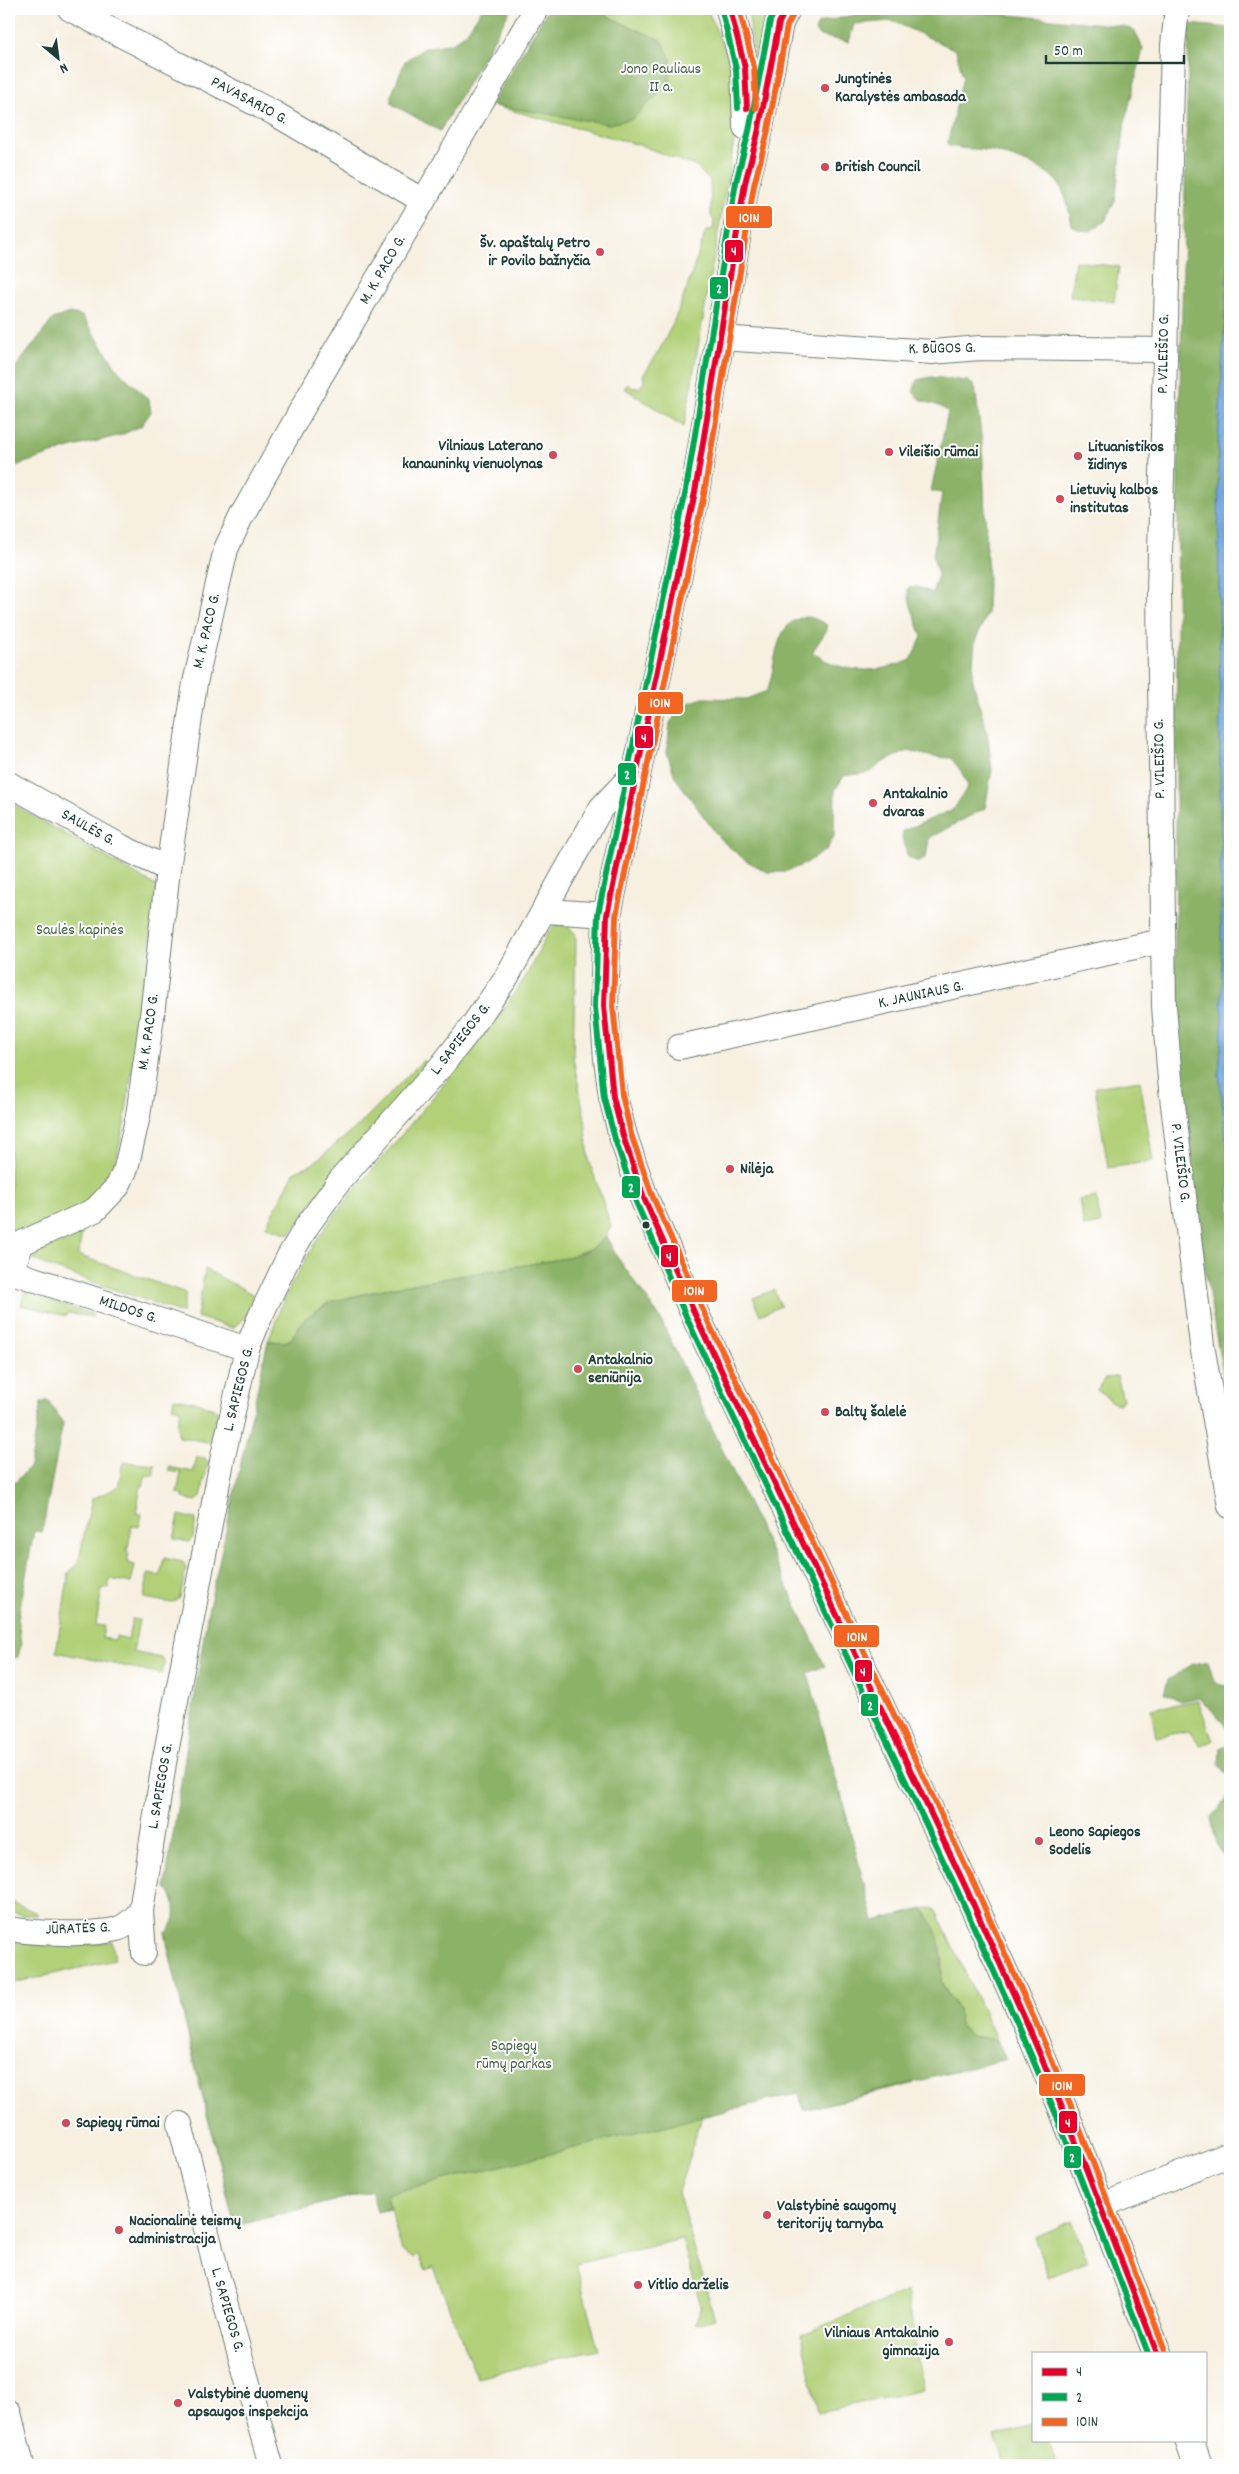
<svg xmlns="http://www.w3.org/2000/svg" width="1239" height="2474" font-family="Dekko,sans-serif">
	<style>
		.green { fill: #b1d078; stroke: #688656 }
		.forest { fill: #8cb268; stroke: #56784e }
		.water { fill: #73a6df; stroke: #49728a }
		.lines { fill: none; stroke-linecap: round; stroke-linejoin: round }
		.minor-casing { stroke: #6b7c71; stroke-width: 26 }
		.major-casing { stroke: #6b7c71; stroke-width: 30 }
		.minor { stroke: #fff; stroke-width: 24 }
		.major { stroke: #fff; stroke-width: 28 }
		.bus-1-casing { stroke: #fff; stroke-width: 10 }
		.bus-2-casing { stroke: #fff; stroke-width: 10 }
		.bus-3-casing { stroke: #fff; stroke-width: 10 }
		.bus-1 { stroke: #e4002b; stroke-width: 6 }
		.bus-2 { stroke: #00a651; stroke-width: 6 }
		.bus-3 { stroke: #f26522; stroke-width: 6 }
		.poi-dot { fill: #d1495b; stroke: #fff; stroke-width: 2 }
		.bus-dot { fill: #1f3d34; stroke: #fff; stroke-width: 2 }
		.labels { text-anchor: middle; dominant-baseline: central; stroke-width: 4; stroke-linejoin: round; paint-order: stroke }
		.park-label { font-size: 16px; fill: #446245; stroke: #fff }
		.poi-label { font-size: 16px; font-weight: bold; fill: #1f3d34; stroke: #fff; text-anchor: start }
		.street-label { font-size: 16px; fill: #1f3d34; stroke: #fff }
		.line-badge { stroke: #fff; stroke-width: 2 }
		.badge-label { font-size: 14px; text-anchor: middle; font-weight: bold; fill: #fff }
	</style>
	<rect width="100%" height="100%" fill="#fff"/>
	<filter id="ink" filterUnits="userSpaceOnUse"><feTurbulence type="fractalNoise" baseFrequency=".02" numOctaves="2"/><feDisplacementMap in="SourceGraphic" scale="10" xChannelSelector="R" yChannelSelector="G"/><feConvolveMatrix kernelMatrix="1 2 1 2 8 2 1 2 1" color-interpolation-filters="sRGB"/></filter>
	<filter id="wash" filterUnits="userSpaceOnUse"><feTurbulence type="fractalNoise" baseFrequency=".0096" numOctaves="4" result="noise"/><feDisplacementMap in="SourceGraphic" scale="20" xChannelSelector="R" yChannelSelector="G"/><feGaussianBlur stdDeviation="1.12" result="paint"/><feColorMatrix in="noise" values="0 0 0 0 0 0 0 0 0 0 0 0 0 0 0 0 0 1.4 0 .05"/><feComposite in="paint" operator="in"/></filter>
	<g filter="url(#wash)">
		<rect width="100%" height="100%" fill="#f7f0e1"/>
		<g class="green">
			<path d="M548,9H707L732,66L738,104L735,136L684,427L624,388L628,384L633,388L640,387L644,382L643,375C675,332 689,281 706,231L713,229L714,220L711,216L710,181L697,167L640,145L491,105Z"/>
			<path d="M749,9L766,10L769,15L759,63L755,62L748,11Z"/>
			<path d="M826,9H855L814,19L813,15Z"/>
			<path d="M1075,261L1119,267L1114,302L1070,296Z"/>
			<path d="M9,802L158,887L124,1125L114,1170L106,1185L96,1197L62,1219L10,1233Z"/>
			<path d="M565,925L575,933L576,942L573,1057L585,1119L589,1160L611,1226L606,1236L595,1247L566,1258L389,1288L330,1302L303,1320L291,1339L285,1342L268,1341L286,1294L315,1243L336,1213L449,1078L508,1003L527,974L548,932L555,926Z"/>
			<path d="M423,1060L429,1065L289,1234L266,1226L295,1171L311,1165L358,1126Z"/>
			<path d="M1140,1080L1153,1161L1108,1168L1095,1087Z"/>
			<path d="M1096,1197L1101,1224L1084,1227L1079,1200Z"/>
			<path d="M84,1223L78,1255L186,1293L182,1313L47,1266L32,1258V1248Z"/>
			<path d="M205,1269L254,1295L246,1316L233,1328L197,1317Z"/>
			<path d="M774,1290L781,1306L760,1315L753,1298Z"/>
			<path d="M25,1291L92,1314L93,1317L67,1313L66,1316L21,1305Z"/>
			<path d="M1117,1376L1123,1400L1117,1405L1097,1390L1104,1379Z"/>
			<path d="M174,1398L200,1403L218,1411L212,1440L208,1442L179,1437L177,1427L180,1409L172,1407Z"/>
			<path d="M197,1457L205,1458L208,1462L201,1497L196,1501L183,1498V1494L177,1493L181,1473L169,1471V1467L193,1472Z"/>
			<path d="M123,1462L155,1465L153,1476L146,1475L143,1486H141L136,1513L142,1514L139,1527L132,1526L127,1552L129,1553L127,1563L135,1565L131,1583L110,1579L108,1589L102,1588L96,1625L104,1626L102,1638L115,1640L116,1636L128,1639L132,1619L139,1620L133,1652L161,1658L165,1663L162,1674L56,1652L69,1572L78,1563L92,1499L118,1487Z"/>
			<path d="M179,1515L196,1519L193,1538L189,1542L174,1539Z"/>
			<path d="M164,1558L183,1562L186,1568L180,1598L172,1603L144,1598L148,1574L160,1576Z"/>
			<path d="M1198,1700L1213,1741L1200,1745L1189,1731L1156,1737L1151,1709Z"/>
			<path d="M841,1793L913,2084L803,2110L799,2093L702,2116L678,2192L715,2319L695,2324L701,2306L682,2239L576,2264L598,2349L477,2378L433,2267L426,2270L418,2254L414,2258L402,2251L390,2209L377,2212L372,2191L235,2226L196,2072L165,1933Z"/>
			<path d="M9,1901L37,1913V1915H21L9,1911Z"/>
			<path d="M930,1908L934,1909L937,1913L997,2040L969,2036L960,2025L958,2009L941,1983L943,1960L923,1909Z"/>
			<path d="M9,1940C43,1948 77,1947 112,1941L115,1960L9,1984Z"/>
			<path d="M1071,2221L1088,2261L1049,2277L1034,2237Z"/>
			<path d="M907,2291L923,2390L818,2412L801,2335Z"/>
			<path d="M1033,2425V2440H1049L1056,2465H1004L995,2435Z"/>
		</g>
		<g class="forest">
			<path d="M482,9H511L440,131L392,104L391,96L405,61L425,48L452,43L466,33Z"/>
			<path d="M548,9H592L662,41L671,59L670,83L632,119L609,124L491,105Z"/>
			<path d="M880,9H949L1123,26L1135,31L1143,49L1125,122L1115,201L1105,221L1090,231L1079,230L1072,225C1065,188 1060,174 1022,161C1013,158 1003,153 993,151C977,148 962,150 947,145L963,77L956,50L892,21L854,24L849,42L820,36L815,31L818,24L823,22Z"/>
			<path d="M1189,24L1230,28V225L1218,444L1222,1035L1219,1074L1230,1173V1419L1200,1239L1175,976L1178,474Z"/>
			<path d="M70,313L82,316L119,371L149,400L151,412L141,426L121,435L70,448L9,468V376L53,319Z"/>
			<path d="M931,377L968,381L975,387L982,443L988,580L987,614L975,641L972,677L987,732L992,770L985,808L929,838L926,857L918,862L908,857L902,838L903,831L954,809L968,786L961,771L951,758L934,757L908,751L881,763L871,772L844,776L835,790L834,836L827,849L805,864L784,872H767L745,860L720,839L675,777L667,752L670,723L683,705L703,698L746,699L767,691C777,669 772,619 807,617C813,617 821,622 826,624L827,630L812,652C843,675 877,674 911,660L922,637C918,622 907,602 908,588L917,587L932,593L938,575L933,557L942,493L931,491L948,412C935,400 925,407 913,392L917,380Z"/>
			<path d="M606,1236L617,1257L659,1316L825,1666L808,1673L874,1921L923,1909C941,1934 944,1953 941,1983L958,2009L960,2025L970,2036L997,2040L1006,2059L803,2110L799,2093L387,2194L390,2208L377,2212L372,2191L235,2226L168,1948C164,1927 171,1933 175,1917C177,1906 171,1895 165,1886L207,1616L268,1341L285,1342L291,1339L303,1320L330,1302L389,1288L566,1258L595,1247Z"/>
			<path d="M48,1400L63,1423L42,1532L34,1531L18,1619L21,1645L18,1657L9,1658V1482H16L30,1466L41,1403Z"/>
			<path d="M1208,1661L1214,1682L1224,1686L1230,1685V1737C1227,1720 1209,1710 1199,1697L1181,1701L1164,1693L1168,1680L1193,1664Z"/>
			<path d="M1230,1743V1778L1219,1764L1220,1748Z"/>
			<path d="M1230,1789V1866C1218,1851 1214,1836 1211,1817L1226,1800Z"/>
		</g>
		<path class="water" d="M1230,225V1173L1219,1074L1222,1035L1218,444Z"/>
	</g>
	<g filter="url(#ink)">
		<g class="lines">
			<g class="minor-casing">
				<g id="minor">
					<path d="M70,9L274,113L423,201"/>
					<path d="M1177,9L1173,45L1159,592L1164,1006L1170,1080L1202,1345L1230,1506"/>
					<path d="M720,338L932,352L980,348L1164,350"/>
					<path d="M9,784L122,847L168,869"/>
					<path d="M546,911L607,915"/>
					<path d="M679,1047L1162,941"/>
					<path d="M9,1271L247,1349"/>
					<path d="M11,1272L22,1243L95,1210L118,1186L126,1168L138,1116L152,1016L168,869L195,683L226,549L241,517L320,377L536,9"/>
					<path d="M9,1929C35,1933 91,1936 117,1929C127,1926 134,1919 141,1911"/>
					<path d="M144,1953L141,1911L164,1763L223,1456L247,1349L260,1317L288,1258L307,1226L341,1179L442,1065L468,1032L506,978L601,808L638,769"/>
					<path d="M180,2124L218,2277L271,2465"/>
					<path d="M1101,2206L1230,2154"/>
					<path d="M9,2413L22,2465"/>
				</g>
			</g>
			<g class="major-casing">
				<g id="major">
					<path d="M730,9L745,68L747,126"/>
					<path d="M786,9L779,23L758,133L745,183L695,492L607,915L604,1006L608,1059L613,1097L623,1136L644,1198L697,1319L966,1888L1028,2026L1063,2109L1157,2353"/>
					<path d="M1189,2440L1198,2465"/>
				</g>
			</g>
			<use href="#minor" class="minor"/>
			<use href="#major" class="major"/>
			<g class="bus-1-casing">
				<g id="bus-1">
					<path d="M730,9L745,68L747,108"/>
					<path d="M786,9L779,23L758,133L745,183L695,492L607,915L604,1006L613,1097L623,1136L644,1198L697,1319L966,1888L1028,2026L1063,2109L1157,2353"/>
				</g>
			</g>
			<g class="bus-2-casing">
				<g id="bus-2">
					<path d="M776,9L770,21L749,131L736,182L686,490L598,914L595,1007L604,1098L615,1139L636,1202L689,1323L958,1892L1020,2029L1055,2112L1148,2353"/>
					<path d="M722,11L736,69L738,108"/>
				</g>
			</g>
			<g class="bus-3-casing">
				<g id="bus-3">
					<path d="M739,9L754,67L756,108"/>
					<path d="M794,13L787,26L767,135L754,185L704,494L616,916L613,1006L622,1095L631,1134L652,1195L705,1315L974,1884L1036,2023L1071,2106L1165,2350"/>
				</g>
			</g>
			<use href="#bus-1" class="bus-1"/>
			<use href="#bus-2" class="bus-2"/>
			<use href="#bus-3" class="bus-3"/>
		</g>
	</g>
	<g class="poi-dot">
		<circle cx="825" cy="88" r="5"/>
		<circle cx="825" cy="167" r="5"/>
		<circle cx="600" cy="252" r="5"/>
		<circle cx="889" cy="452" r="5"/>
		<circle cx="553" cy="455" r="5"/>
		<circle cx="1078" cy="456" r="5"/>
		<circle cx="1060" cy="499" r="5"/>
		<circle cx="873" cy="803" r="5"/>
		<circle cx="730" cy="1169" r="5"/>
		<circle cx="578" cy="1369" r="5"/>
		<circle cx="825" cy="1412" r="5"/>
		<circle cx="1039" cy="1841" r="5"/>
		<circle cx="66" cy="2123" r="5"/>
		<circle cx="767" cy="2215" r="5"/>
		<circle cx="119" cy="2230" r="5"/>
		<circle cx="638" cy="2285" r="5"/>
		<circle cx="949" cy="2342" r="5"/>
		<circle cx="178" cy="2403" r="5"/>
	</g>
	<circle class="bus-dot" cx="646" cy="1225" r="4.5"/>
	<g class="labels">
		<g class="park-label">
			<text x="661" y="69">Jono Pauliaus<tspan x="661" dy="18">II a.</tspan></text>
			<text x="80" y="930">Saulės kapinės</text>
			<text x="514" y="2046">Sapiegų<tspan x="514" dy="18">rūmų parkas</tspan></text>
		</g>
		<g class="poi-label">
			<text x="835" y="79">Jungtinės<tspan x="835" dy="18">Karalystės ambasada</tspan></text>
			<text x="835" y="167">British Council</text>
			<text x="590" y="243" text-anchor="end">Šv. apaštalų Petro<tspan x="590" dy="18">ir Povilo bažnyčia</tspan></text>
			<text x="543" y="446" text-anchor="end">Vilniaus Laterano<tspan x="543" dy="18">kanauninkų vienuolynas</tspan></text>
			<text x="1088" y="447">Lituanistikos<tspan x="1088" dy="18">židinys</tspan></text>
			<text x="899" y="452">Vileišio rūmai</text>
			<text x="1070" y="490">Lietuvių kalbos<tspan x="1070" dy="18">institutas</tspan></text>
			<text x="883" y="794">Antakalnio<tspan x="883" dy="18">dvaras</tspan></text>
			<text x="740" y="1169">Nilėja</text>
			<text x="588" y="1360">Antakalnio<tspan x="588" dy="18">seniūnija</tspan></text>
			<text x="835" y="1412">Baltų šalelė</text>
			<text x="1049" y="1832">Leono Sapiegos<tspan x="1049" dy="18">Sodelis</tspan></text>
			<text x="76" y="2123">Sapiegų rūmai</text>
			<text x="777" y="2206">Valstybinė saugomų<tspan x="777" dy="18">teritorijų tarnyba</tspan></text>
			<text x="129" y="2221">Nacionalinė teismų<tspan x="129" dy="18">administracija</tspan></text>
			<text x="648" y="2285">Vitlio darželis</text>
			<text x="939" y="2333" text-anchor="end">Vilniaus Antakalnio<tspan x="939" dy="18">gimnazija</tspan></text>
			<text x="188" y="2394">Valstybinė duomenų<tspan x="188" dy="18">apsaugos inspekcija</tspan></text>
		</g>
		<g class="street-label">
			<text transform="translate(249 101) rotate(28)">PAVASARIO G.</text>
			<text transform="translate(383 270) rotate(-60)">M. K. PACO G.</text>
			<text transform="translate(942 349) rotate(-1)">K. BŪGOS G.</text>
			<text transform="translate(1164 354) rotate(-89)">P. VILEIŠIO G.</text>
			<text transform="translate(207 631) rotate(-77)">M. K. PACO G.</text>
			<text transform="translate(1160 759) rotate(-91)">P. VILEIŠIO G.</text>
			<text transform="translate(88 828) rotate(29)">SAULĖS G.</text>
			<text transform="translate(921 995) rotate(-12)">K. JAUNIAUS G.</text>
			<text transform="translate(149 1032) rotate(-82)">M. K. PACO G.</text>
			<text transform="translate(461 1039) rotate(-52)">L. SAPIEGOS G.</text>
			<text transform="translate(1180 1163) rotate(83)">P. VILEIŠIO G.</text>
			<text transform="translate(128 1310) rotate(18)">MILDOS G.</text>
			<text transform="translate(239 1389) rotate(-76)">L. SAPIEGOS G.</text>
			<text transform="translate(161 1786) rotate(-80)">L. SAPIEGOS G.</text>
			<text transform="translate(78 1929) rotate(-2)">JŪRATĖS G.</text>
			<text transform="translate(227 2310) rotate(74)">L. SAPIEGOS G.</text>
		</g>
	</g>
	<g class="line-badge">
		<rect x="725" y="205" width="48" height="24" rx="5" fill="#f26522"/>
		<rect x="724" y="239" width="20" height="24" rx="5" fill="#e4002b"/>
		<rect x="709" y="276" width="20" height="24" rx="5" fill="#00a651"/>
		<rect x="637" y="691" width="47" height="24" rx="5" fill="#f26522"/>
		<rect x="634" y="725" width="20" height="24" rx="5" fill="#e4002b"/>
		<rect x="617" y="762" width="20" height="24" rx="5" fill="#00a651"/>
		<rect x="621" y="1175" width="20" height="24" rx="5" fill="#00a651"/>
		<rect x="660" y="1244" width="19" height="24" rx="5" fill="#e4002b"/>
		<rect x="671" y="1279" width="47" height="24" rx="5" fill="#f26522"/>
		<rect x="833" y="1624" width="47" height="24" rx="5" fill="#f26522"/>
		<rect x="854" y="1659" width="19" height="24" rx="5" fill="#e4002b"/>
		<rect x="860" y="1693" width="19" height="24" rx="5" fill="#00a651"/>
		<rect x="1038" y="2073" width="48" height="24" rx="5" fill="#f26522"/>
		<rect x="1058" y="2110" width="20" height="24" rx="5" fill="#e4002b"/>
		<rect x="1063" y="2145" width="19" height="24" rx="5" fill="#00a651"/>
	</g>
	<g class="badge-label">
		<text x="749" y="222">101N</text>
		<text x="734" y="255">4</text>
		<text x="719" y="293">2</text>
		<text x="660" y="707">101N</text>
		<text x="644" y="742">4</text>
		<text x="627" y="779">2</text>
		<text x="631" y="1192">2</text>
		<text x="669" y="1261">4</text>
		<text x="694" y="1295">101N</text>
		<text x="857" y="1641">101N</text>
		<text x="863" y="1676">4</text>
		<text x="870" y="1710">2</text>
		<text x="1062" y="2090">101N</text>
		<text x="1068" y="2127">4</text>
		<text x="1072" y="2162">2</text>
	</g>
	<rect width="1239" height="2474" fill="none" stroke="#fff" stroke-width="30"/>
	<rect x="1032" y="2352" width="175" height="90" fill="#ffffff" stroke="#a5b1ae"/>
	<rect x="1042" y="2368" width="25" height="8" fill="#e4002b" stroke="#a5b1ae"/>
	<text x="1076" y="2376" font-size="15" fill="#1f3d34">4</text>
	<rect x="1042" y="2393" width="25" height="8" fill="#00a651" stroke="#a5b1ae"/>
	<text x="1076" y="2402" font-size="15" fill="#1f3d34">2</text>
	<rect x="1042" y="2418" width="25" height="8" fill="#f26522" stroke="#a5b1ae"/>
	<text x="1076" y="2426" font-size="15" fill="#1f3d34">101N</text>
	<g transform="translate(58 58) rotate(151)" stroke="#ffffff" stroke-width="4" paint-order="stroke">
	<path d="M0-4L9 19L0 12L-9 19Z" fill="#1f3d34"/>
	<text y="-8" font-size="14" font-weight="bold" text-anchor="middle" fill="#1f3d34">N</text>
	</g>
	<path d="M1046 55v8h138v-8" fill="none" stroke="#1f3d34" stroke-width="2.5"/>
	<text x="1054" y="55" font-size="15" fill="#1f3d34" stroke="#ffffff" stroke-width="4" paint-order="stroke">50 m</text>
</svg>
